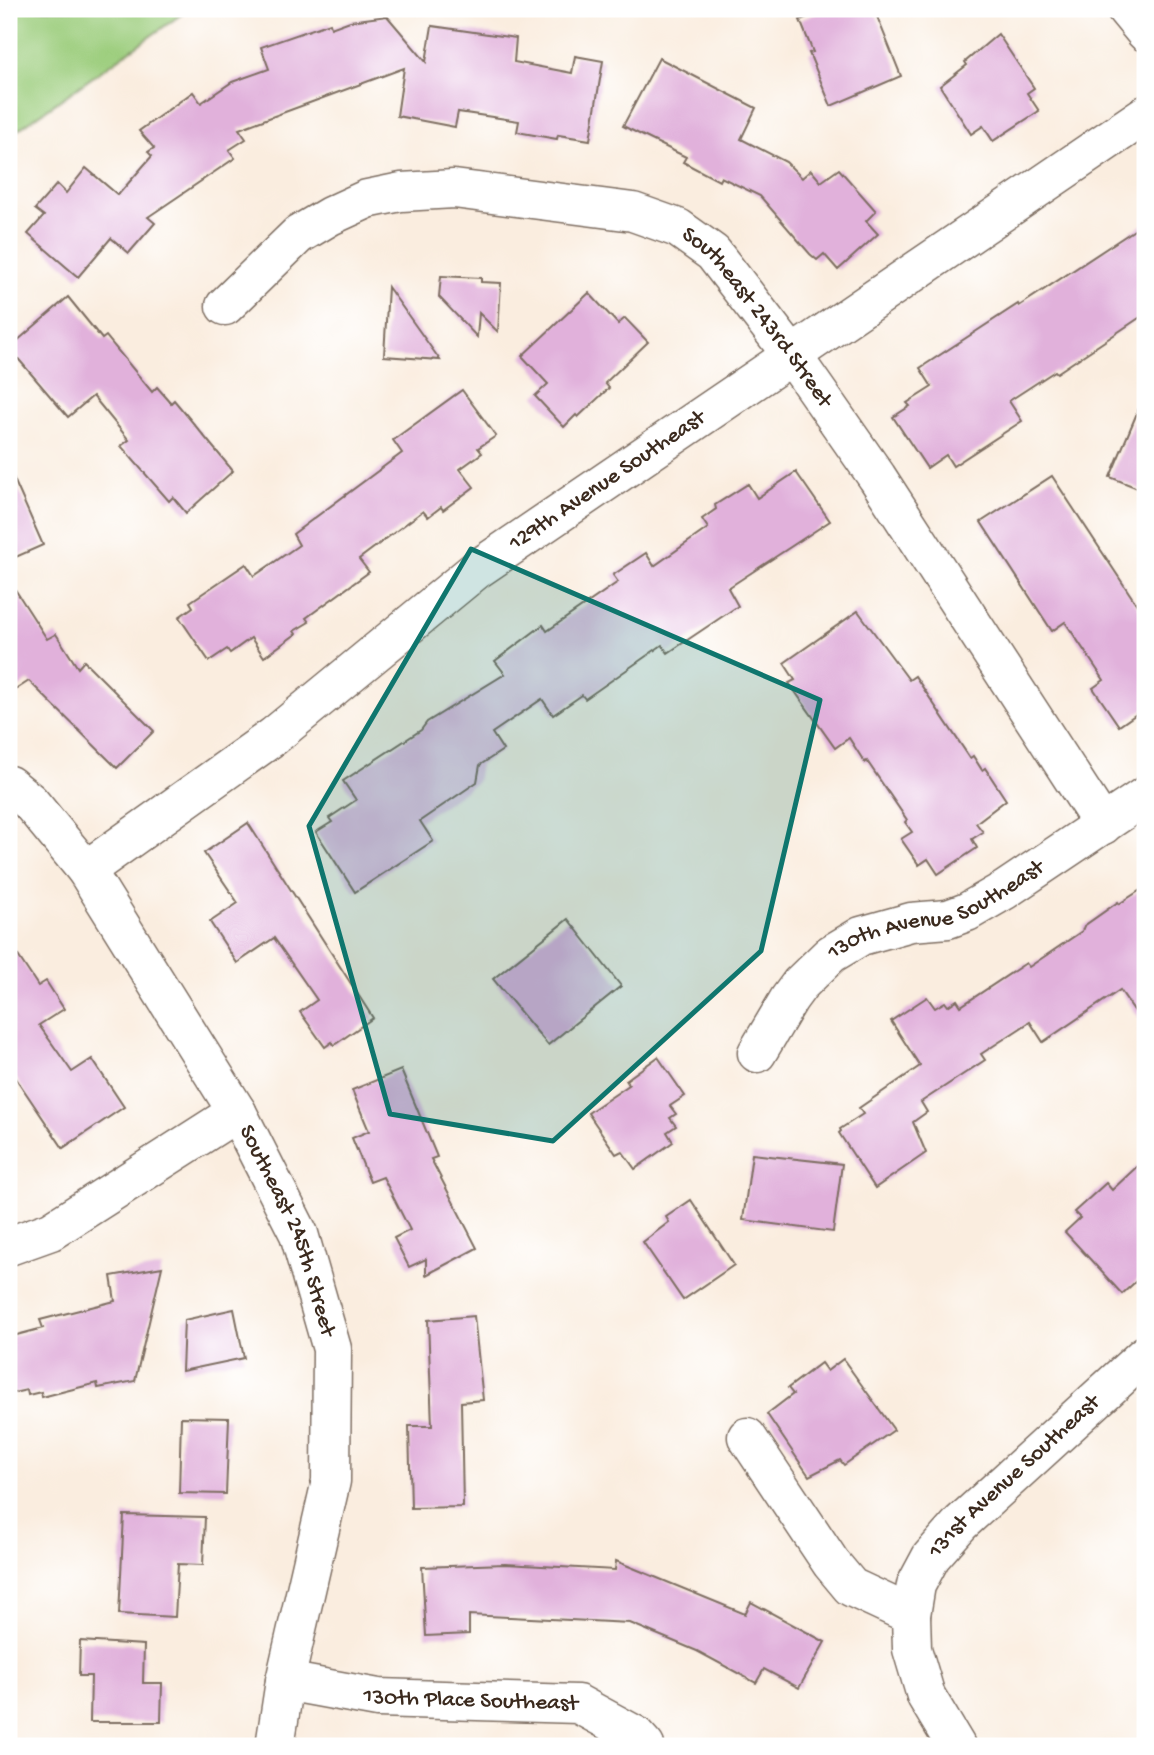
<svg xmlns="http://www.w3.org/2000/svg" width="1154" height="1755" font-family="'Gochi Hand',sans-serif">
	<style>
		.green { fill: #9ccd7d; stroke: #6c7c4e; stroke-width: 2 }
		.building { fill: #e1b1db }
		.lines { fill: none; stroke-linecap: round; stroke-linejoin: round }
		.minor-casing { stroke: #7e6e62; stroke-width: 41 }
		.minor { stroke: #fff; stroke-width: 38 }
		.marked { fill: #0f766e; fill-opacity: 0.2; stroke: #0f766e; stroke-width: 5; stroke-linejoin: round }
		.labels { text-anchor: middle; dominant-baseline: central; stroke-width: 5; stroke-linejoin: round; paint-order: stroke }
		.street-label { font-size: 23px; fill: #3b2a1e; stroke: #fff }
	</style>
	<rect width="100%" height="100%" fill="#fff"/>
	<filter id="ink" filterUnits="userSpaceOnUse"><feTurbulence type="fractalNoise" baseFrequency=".0143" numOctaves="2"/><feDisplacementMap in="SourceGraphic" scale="14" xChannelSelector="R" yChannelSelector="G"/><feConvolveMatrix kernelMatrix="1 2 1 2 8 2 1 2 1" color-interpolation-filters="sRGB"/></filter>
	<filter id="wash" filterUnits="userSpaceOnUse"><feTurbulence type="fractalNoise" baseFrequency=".00686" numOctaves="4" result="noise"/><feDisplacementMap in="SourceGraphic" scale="28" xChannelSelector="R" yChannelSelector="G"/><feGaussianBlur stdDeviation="1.57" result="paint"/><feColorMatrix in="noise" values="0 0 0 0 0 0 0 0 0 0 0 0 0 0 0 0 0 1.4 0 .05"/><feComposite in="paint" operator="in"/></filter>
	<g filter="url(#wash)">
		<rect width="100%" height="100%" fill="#faeddf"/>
		<path class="green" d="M9,9H189L9,136Z"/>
		<g id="blocks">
			<g class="building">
				<path d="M828,9H874L901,76L831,106L809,53L813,52L800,20Z"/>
				<path d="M387,16L426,62L432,26L516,38L514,62L572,73L575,56L603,61L590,140L558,135L557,139L517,132L519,121L458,112L455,127L397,116L404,68L239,129L246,139L229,150L235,158L148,217L155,223L129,253L111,238L78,277L28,234L44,216L35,209L57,184L66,193L86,168L118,195L152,156L148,152L154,148L139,131L193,92L201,103L232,82L269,69L261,47L330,23L331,28L350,21Z"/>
				<path d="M998,34L1034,88L1027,93L1039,111L993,141L983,126L971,134L940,86L967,65L965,62Z"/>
				<path d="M659,58L756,108L741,139L786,162L802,178L811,170L821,182L839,169L876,211L866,221L878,234L838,270L824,254L817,260L810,254L760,196L721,177L719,181L683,162L686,157L623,126Z"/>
				<path d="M1145,223V314L1057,373L1055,371L1009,401L1022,421L953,466L946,455L927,468L893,417L910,406L907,403L932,387L920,368L1018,304L1019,306Z"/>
				<path d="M441,276L481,278V282L501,283L498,332L479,313L477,337L439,297Z"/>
				<path d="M388,287L440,360L384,356Z"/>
				<path d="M589,293L618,324L625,318L648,342L605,383L609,388L578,417L576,415L564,427L535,396L548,384L522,356Z"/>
				<path d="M68,297L102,339L106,336L152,392L157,387L171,403L174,400L233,471L186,513L173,497L169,501L121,446L129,440L93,396L68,417L9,348Z"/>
				<path d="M462,390L496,436L478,448L482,453L460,469L474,487L443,510L441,507L428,517L423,511L359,559L369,572L306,618L309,622L294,631L296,634L264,657L251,638L230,653L227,649L209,661L179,617L193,607L190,602L246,564L254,576L299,545L293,534L402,453L393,440Z"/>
				<path d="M1145,394V491L1110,477Z"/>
				<path d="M9,468L43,545L9,560Z"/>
				<path d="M796,472L830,521L728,588L738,606L668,653L662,645L585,699L582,695L553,715L542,699L492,733L503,750L480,765L477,782L420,821L433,841L355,892L316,832L332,822L329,818L356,800L343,781L421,730L427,722L505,674L495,661L543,625L547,631L618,582L613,575L646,553L654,566L708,528L702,519L716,509L715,505L748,484L757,498Z"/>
				<path d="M1052,476L1145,617V708L1119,726L1093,688L1104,680L1065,622L1052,631L981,522Z"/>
				<path d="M9,580L47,639L56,634L78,668L84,661L154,731L117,768L29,681L9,694Z"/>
				<path d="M858,611L909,680L915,676L970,758L973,756L982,770L985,768L1006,800L976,823L983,832L972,839L977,848L938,874L928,859L919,865L901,839L912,832L905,822L907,820L867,761L865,763L849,738L835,748L789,683L795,680L784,663Z"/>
				<path d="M248,823L373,1018L334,1045L332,1042L325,1047L300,1012L317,1000L274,938L237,963L210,922L238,903L204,853Z"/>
				<path d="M1145,887V1026L1120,990L1043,1042L1030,1022L981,1054L985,1060L921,1102L927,1112L913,1122L926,1153L875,1188L839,1133L841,1131L840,1129L863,1114L859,1108L920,1066L891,1021L927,997L935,1008L945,1002L948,1006L957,1000L961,1006L1026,963L1029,967L1082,931L1084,926L1118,902L1119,904Z"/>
				<path d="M568,919L621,986L548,1045L493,979Z"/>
				<path d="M9,942L38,986L46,981L64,1009L39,1025L72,1072L92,1059L124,1107L63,1148L9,1068Z"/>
				<path d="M658,1057L685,1096L670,1106L676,1114L670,1118L676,1126L667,1132L673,1142L635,1169L622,1151L616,1154L588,1113L629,1085L626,1080Z"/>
				<path d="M401,1070L437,1157L431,1159L477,1248L426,1275V1259L409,1267L394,1238L410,1230L383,1177L370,1182L352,1138L369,1131L352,1090Z"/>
				<path d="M752,1154L842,1164L833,1232L743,1220Z"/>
				<path d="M1145,1159V1273L1122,1294L1065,1232L1080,1218L1074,1212L1106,1183L1112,1190Z"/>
				<path d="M691,1200L734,1265L683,1300L643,1242L669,1222L666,1217Z"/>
				<path d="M162,1267L135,1381L98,1388L97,1383L42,1397L41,1392L28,1395L27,1390L9,1394V1337L43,1328L40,1320L115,1301L111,1276Z"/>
				<path d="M234,1309L244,1358L182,1371L184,1320Z"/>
				<path d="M474,1316L483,1400L461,1402L463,1507L411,1508L409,1426H432L428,1320Z"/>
				<path d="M843,1359L894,1430L844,1465L840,1460L809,1476L767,1414L793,1394L788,1388L821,1363L827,1371Z"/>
				<path d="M181,1417L229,1418L226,1494L179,1493Z"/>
				<path d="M124,1515L205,1517L203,1565L178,1564L175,1617L119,1614Z"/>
				<path d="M616,1561L745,1614L751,1602L825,1642L799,1688L764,1669L756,1683L697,1651L630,1623L469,1615V1634L426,1636L422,1567L505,1564L615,1570Z"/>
				<path d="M80,1641L144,1645L143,1683H162L161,1722H90L91,1676H79Z"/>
			</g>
		</g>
	</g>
	<g filter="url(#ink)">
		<use href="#blocks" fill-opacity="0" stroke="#7e6e62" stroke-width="2"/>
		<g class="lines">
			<g class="minor-casing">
				<g id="minor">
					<path d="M1126,9L1145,32"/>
					<path id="s1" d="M225,306L298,235L330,216L367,199L401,192L454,189L633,212L678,228L713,253L791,354L877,477L1103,825"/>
					<path id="s2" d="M9,785L30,802L86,870L237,1112L299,1234L332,1349L331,1481L285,1681L275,1746"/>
					<path id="s3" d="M86,870L274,736L476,570L1145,115"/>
					<path id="s4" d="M757,1053L789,999L800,984L831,954L861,936L911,922L948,919L967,912L1005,890L1145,796"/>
					<path d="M9,1246L51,1231L237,1112"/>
					<path d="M747,1437L831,1563L851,1587L911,1615L912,1649L926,1696L956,1746"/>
					<path id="s5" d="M911,1615L916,1585L931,1557L961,1523L1145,1355"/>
					<path id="s6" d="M285,1681L378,1698L578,1704L635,1735L645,1746"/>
				</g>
			</g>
			<use href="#minor" class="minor"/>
		</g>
	</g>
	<path class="marked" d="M471,549L820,700L761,951L553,1141L390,1114L309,826Z"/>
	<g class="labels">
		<g class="street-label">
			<text stroke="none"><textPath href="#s1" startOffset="616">Southeast 243rd Street</textPath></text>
			<text stroke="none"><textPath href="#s3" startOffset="651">129th Avenue Southeast</textPath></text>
			<text stroke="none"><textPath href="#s4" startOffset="240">130th Avenue Southeast</textPath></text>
			<text stroke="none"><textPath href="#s2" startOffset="530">Southeast 245th Street</textPath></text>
			<text stroke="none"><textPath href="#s5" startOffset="178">131st Avenue Southeast</textPath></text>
			<text stroke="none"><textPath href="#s6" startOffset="187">130th Place Southeast</textPath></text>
		</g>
	</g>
	<rect width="1154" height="1755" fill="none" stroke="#fff" stroke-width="35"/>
</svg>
